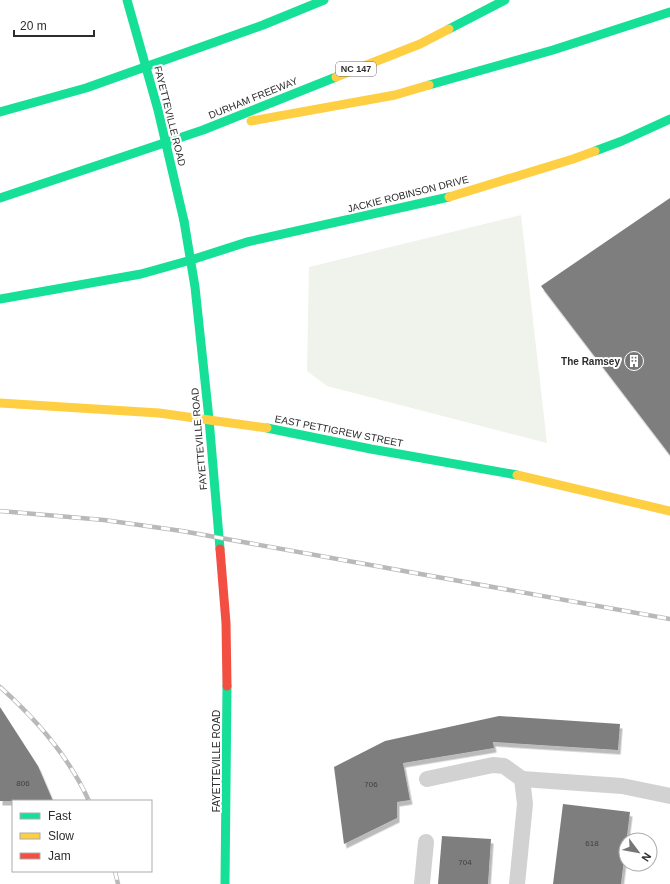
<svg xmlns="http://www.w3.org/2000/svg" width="670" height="884" font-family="Helvetica,sans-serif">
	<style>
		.green { fill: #f0f3eb }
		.building { fill: #7e7e7e; filter: url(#shadow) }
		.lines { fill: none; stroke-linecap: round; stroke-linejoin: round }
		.lane { stroke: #d2d2d2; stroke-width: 16 }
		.fast { stroke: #16e098; stroke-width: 9 }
		.slow { stroke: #ffcf43; stroke-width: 9 }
		.jam { stroke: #f24e42; stroke-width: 9 }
		.rail-casing { stroke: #b9b9b9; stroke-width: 4.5 }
		.rail { stroke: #fff; stroke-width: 3; stroke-dasharray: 9; stroke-linecap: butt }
		.fast-bridge { stroke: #16e098; stroke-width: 9 }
		.labels { text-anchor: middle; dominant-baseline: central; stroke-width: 4; stroke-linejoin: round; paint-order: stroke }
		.number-label { font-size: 8px; fill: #414141 }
		.shield { fill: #fff; stroke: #6c6c6c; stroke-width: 1 }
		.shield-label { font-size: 9px; font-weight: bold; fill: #2d2d2d }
		.street-label { font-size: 10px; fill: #2d2d2d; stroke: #fff }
		.poi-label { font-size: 10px; font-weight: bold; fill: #2d2d2d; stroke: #fff; text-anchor: end }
	</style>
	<defs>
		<filter id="shadow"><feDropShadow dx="2.5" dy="4.5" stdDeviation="0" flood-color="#0004"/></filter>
	</defs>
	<rect width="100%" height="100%" fill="#fff"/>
	<path class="green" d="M521,215L547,443L327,386L307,371L309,267Z"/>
	<g class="building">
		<path d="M670,198V455L541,286Z"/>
		<path d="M0,707L38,766L53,801H0Z"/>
		<path d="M499,716L620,724L618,750L493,742L494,748L403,763L410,800L397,802V818L344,844L334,767L385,741Z"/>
		<path d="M563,804L630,812L621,884H553Z"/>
		<path d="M442,836L491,839L488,884H438Z"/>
	</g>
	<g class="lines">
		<g class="lane">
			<path d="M427,779L493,765L504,766L522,779L525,804L517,884"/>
			<path d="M522,779L622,786L670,796"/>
			<path d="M422,884L426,842"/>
		</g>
		<g class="fast">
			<path d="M449,29L505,0"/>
			<path d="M429,85L553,50L670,12"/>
			<path d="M0,112L86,88L263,25L324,0"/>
			<path d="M595,151L622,141L670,119"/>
			<path d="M0,198L203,130L336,77"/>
			<path d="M184,221L195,287L209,419L220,549"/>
			<path d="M191,260L247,242L449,197"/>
			<path d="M0,299L141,274L191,260"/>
			<path d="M267,428L371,449L517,475"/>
			<path d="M225,884L227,686"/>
		</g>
		<g class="slow">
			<path d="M336,77L420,44L449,29"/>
			<path d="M251,121L395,95L429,85"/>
			<path d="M449,197L573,159L595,151"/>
			<path d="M0,403L159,413L267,428"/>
			<path d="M517,475L670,511"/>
		</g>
		<path class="jam" d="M220,549L226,623L227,686"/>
		<g class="rail-casing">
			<g id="rail">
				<path d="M0,511L104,520L182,531L670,619"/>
				<path d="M0,687C36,719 69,757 89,801"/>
				<path d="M115,871L118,884"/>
			</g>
		</g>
		<use href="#rail" class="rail"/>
		<path class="fast-bridge" d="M127,0L158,110L184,221"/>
	</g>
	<defs>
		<g id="building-disc" transform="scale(1)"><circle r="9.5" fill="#767676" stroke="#fff"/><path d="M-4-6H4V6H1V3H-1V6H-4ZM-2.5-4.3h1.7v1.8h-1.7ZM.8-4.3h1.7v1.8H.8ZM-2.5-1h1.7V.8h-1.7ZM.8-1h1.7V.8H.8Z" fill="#fff"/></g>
	</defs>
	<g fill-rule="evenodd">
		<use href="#building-disc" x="634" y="361"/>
	</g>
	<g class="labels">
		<g class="number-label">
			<text x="23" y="783">806</text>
			<text x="371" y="784">706</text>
			<text x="592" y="843">618</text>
			<text x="465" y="862">704</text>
		</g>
		<rect class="shield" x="336" y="62" width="40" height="14" rx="3"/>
		<g class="shield-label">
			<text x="356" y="69">NC 147</text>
		</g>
		<g class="street-label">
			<text transform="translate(253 98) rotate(-22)">DURHAM FREEWAY</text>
			<text transform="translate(170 116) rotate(76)">FAYETTEVILLE ROAD</text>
			<text transform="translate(408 194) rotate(-14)">JACKIE ROBINSON DRIVE</text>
			<text transform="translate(339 431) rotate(11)">EAST PETTIGREW STREET</text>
			<text transform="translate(199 439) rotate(-95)">FAYETTEVILLE ROAD</text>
			<text transform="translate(216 761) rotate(-90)">FAYETTEVILLE ROAD</text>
		</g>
		<g class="poi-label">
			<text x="620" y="361">The Ramsey</text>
		</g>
	</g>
	<rect x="12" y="800" width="140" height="72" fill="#ffffff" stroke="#ababab"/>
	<rect x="20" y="813" width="20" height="6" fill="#16e098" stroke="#ababab"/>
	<text x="48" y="820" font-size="12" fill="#2d2d2d">Fast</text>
	<rect x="20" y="833" width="20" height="6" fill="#ffcf43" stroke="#ababab"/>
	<text x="48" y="840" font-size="12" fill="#2d2d2d">Slow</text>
	<rect x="20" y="853" width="20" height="6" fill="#f24e42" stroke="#ababab"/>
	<text x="48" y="860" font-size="12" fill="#2d2d2d">Jam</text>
	<g transform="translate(638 852) rotate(122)"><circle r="19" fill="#ffffff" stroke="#ababab"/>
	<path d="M0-3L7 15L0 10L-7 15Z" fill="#767676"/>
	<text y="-6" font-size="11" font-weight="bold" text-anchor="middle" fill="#2d2d2d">N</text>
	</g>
	<path d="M14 30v6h80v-6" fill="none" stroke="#2d2d2d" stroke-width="2"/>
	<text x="20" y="30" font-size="12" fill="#2d2d2d" stroke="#ffffff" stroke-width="3" paint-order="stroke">20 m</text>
</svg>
